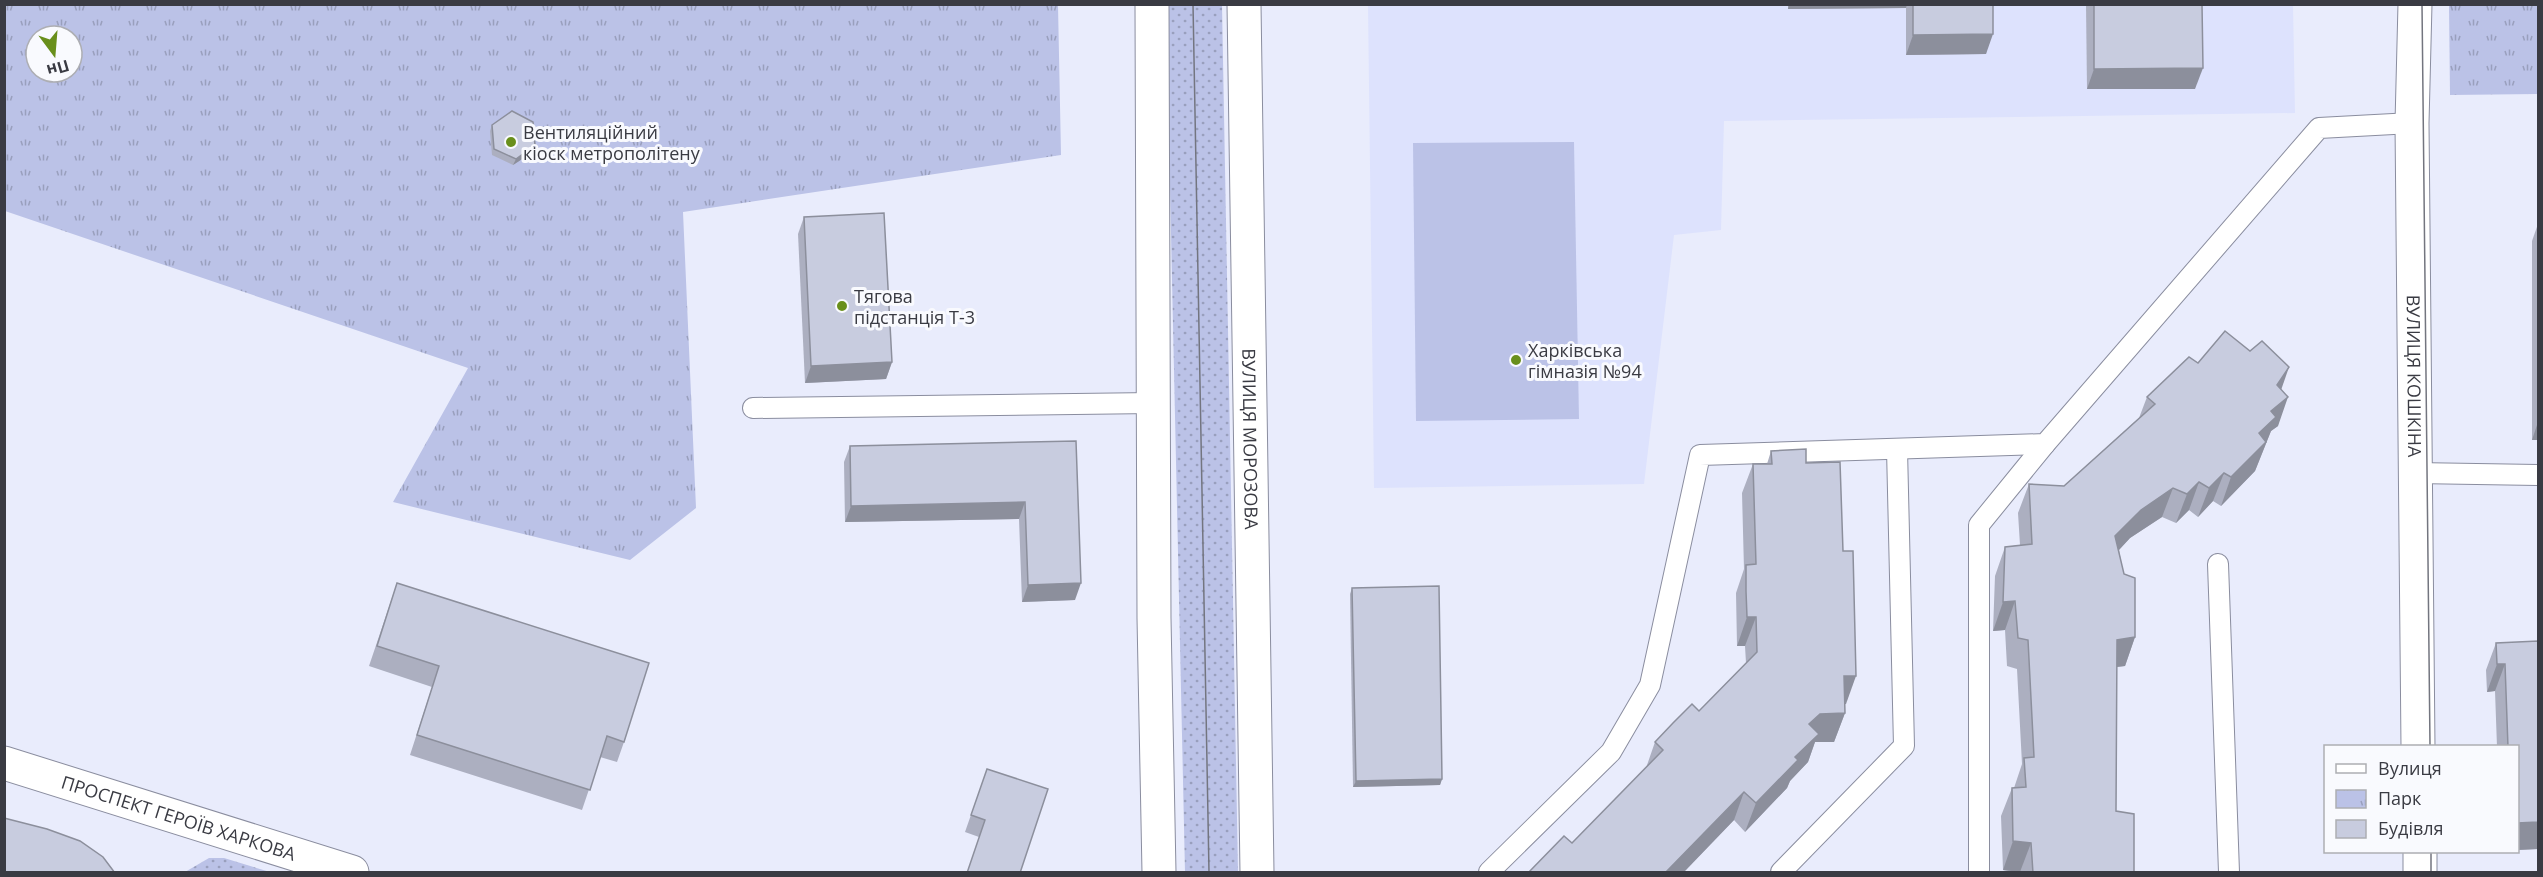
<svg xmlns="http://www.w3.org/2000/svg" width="2543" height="877" font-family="'Open Sans',sans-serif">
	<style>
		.built { fill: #dde2fd }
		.grass { fill: url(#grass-dots) }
		.park { fill: url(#park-tufts); fill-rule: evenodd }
		.pitch { fill: #bbc2e7 }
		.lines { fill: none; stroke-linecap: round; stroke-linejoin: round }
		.service-casing { stroke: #8a8d9f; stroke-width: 22 }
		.minor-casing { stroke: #8a8d9f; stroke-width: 35 }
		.secondary-casing { stroke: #8a8d9f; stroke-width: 35 }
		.primary-casing { stroke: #8a8d9f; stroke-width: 35 }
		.service { stroke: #fff; stroke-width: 20 }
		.minor { stroke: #fff; stroke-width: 33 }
		.secondary { stroke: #fff; stroke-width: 33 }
		.primary { stroke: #fff; stroke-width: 33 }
		.tram { stroke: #73757f; stroke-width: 1.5 }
		.wall { fill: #acafc0 }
		.shaded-wall { fill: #8c8f9c }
		.building { fill: #c8ccdf; stroke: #8c8f9c; stroke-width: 1.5 }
		.poi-dot { fill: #698f1b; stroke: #f9fafe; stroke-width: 2 }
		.labels { text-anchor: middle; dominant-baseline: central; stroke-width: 6; stroke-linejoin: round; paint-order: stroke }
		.poi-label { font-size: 18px; fill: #3a3b43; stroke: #f9fafe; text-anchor: start }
		.street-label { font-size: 18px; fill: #3a3b43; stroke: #f9fafe }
	</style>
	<defs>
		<pattern id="grass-dots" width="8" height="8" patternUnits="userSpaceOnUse" patternTransform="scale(1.5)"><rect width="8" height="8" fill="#bbc2e7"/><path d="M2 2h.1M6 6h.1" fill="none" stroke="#999fbd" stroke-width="1.8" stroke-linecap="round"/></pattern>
		<pattern id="park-tufts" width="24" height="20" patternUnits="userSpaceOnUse" patternTransform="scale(1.5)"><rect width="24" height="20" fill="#bbc2e7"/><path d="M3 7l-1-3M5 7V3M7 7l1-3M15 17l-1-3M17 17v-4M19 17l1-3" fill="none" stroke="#999fbd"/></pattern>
	</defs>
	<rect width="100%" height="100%" fill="#e9ecfc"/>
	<path class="built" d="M1368,5H2293L2295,113L1724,121L1721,230L1674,235L1644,484L1374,488Z"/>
	<g class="grass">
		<path d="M1166,5H1222L1238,872H1185Z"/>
		<path d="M209,858H224L270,872H185Z"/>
	</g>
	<g class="park">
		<path d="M5,5H1058L1061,155L683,212L696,508L630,560L393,502L468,368L5,211ZM36,36H72V72H36Z"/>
		<path d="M2449,5H2538V94L2450,95Z"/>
	</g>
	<path class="pitch" d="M1574,142L1579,419L1416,421L1413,143Z"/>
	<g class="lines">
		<g class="service-casing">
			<g id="service">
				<path d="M753,408L1153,403"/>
				<path d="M2415,473L2538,475"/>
				<path d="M2218,564L2229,872"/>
				<path d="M1489,872L1611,752L1650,685L1700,455L2045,444L2319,128L2412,123"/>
				<path d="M1781,872L1904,746L1897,449"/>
				<path d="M1979,872V525L2045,444"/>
			</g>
		</g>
		<g class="minor-casing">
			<g id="minor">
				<path id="s1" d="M2415,4L2412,123L2418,746"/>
				<path d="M2420,852V872"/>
			</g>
		</g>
		<g class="secondary-casing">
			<g id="secondary">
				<path d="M1152,4L1154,618L1159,872"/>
				<path id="s2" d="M1244,4L1257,872"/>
			</g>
		</g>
		<g class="primary-casing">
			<g id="primary">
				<path id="s3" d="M4,763L352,872"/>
			</g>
		</g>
		<use href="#service" class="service"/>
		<use href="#minor" class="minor"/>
		<use href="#secondary" class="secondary"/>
		<use href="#primary" class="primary"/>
		<g class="tram">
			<path d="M1193,4L1209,872"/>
			<path d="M2422,4L2430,746"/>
			<path d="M2431,852V872"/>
		</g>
	</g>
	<g class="wall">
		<path d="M1788,4H1993L1986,54L1906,55V8L1788,9Z"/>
		<path d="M2086,4H2202L2195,89H2087Z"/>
		<path d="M492,125L533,152L513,165L492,155L490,131Z"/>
		<path d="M804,217L892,362L886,379L805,383L798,234Z"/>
		<path d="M2538,224V440H2532V241Z"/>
		<path d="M2198,363L2281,389L2278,426L2271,431L2255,471L2221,506L2213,501L2198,517L2189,510L2176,523L2162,517L2130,538L2119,550L2135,637L2125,666L2117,667L2116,811L2134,873H2021L2003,870L2001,816L2012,788H2014L2022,764L2017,669L2007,666L2005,630L1993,631L1995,576L2005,547L2020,545L2018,513L2029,484L2064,486L2139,418L2147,397Z"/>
		<path d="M1076,441L1075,600L1022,602L1019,519L845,522L844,462L850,446Z"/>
		<path d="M1771,451L1806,463L1846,704H1845V713L1834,742H1815L1808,762L1790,781L1787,788L1745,832L1734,820L1683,873H1528L1572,843L1646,768L1655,742L1699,711L1746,663L1745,646H1737L1736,593L1744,569L1742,493L1753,464H1767Z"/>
		<path d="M397,583L624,742L617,762L600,757L582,810L410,755L432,687L369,666Z"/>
		<path d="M1352,588L1442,779L1440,785L1353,787L1350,594Z"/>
		<path d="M2538,641V849L2517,850V747H2497L2495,691L2487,692L2486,670L2496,643Z"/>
		<path d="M987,769L1020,873L979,837L965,832Z"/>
	</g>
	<g class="shaded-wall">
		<path d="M1789,4H1907L1906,8L1788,9Z"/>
		<path d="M1993,34L1986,54L1906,55L1913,35Z"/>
		<path d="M2203,68L2195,89H2087L2094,69Z"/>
		<path d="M535,145L533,152L513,165L516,159Z"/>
		<path d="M892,362L886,379L805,383L811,366Z"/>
		<path d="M2289,367L2279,396L2277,385Z"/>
		<path d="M2288,397L2278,426L2271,431L2255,471L2221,506L2231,477L2259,433L2271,411Z"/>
		<path d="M2538,422V440H2532Z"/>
		<path d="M2224,473L2213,501L2198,517L2209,488Z"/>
		<path d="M2199,482L2189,510L2176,523L2187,494Z"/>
		<path d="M2173,488L2162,517L2130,538L2105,565L2115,536L2141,510Z"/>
		<path d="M1025,502L1019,519L845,522L851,506Z"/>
		<path d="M1081,583L1075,600L1022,602L1028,585Z"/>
		<path d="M2015,601L2005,630L1993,631L2003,602Z"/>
		<path d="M1747,617H1756L1745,646H1737Z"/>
		<path d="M2135,637L2125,666L2107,668L2117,640Z"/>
		<path d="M2497,664H2505L2495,691L2487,692Z"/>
		<path d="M1844,676H1856L1846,704L1833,705Z"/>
		<path d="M1845,713L1834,742H1815L1808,762L1790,781L1787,788L1745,832L1756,803L1809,724L1820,714Z"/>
		<path d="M1442,779L1440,785L1353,787L1356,781Z"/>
		<path d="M1744,792L1734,820L1683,873H1665Z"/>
		<path d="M2538,822V849L2517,850V823Z"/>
		<path d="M2013,841L2031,843L2020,872L2003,870Z"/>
	</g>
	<g class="building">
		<path d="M1913,4H1993V34L1913,35Z"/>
		<path d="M2094,4H2202L2203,68L2094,69Z"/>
		<path d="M512,111L533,122L535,145L516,159L494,149L492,125Z"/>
		<path d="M884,213L892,362L811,366L804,217Z"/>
		<path d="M2225,331L2250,351L2262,341L2289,367L2277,385L2288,397L2271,411L2276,417L2259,433L2266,442L2231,477L2224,473L2209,488L2199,482L2187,494L2173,488L2141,510L2115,536L2124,574L2135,578V637L2117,640L2116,811L2134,814V873H2033L2031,843L2013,841L2012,788L2026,787L2024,758L2034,757L2028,640L2018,638L2015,601L2003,602L2005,547L2032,544L2029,484L2064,486L2155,404L2147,397L2189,357L2198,363Z"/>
		<path d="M1076,441L1081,583L1028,585L1025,502L851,506L850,446Z"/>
		<path d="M1806,449V463L1840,462L1843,551H1853L1856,676H1844L1845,713L1820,714L1809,724L1819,734L1795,757L1798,760L1756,803L1744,792L1665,873H1528L1564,836L1572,843L1663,750L1655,742L1673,723L1692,704L1699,711L1757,652L1756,617H1747L1746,591V565L1756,564L1753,464H1772L1771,451Z"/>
		<path d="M397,583L649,663L624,742L607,736L590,790L417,735L439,666L377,646Z"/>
		<path d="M1439,586L1442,779L1356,781L1352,588Z"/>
		<path d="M2538,641V822L2517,823V747H2508L2505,664H2497L2496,643Z"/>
		<path d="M987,769L1048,789L1020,873H967L985,820L971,815Z"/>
		<path d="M4,818L47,829L80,841L103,857L115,873H4Z"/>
	</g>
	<g class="poi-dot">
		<circle cx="511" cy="142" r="6"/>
		<circle cx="842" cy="306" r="6"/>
		<circle cx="1516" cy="360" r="6"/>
	</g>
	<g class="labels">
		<g class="poi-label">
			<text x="523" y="132">Вентиляційний<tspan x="523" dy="21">кіоск метрополітену</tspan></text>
			<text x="854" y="296">Тягова<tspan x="854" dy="21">підстанція Т-3</tspan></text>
			<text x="1528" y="350">Харківська<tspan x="1528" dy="21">гімназія №94</tspan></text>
		</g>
		<g class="street-label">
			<text stroke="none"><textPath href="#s1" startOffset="372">ВУЛИЦЯ КОШКІНА</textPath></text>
			<text stroke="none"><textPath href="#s2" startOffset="435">ВУЛИЦЯ МОРОЗОВА</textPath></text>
			<text stroke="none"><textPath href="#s3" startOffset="183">ПРОСПЕКТ ГЕРОЇВ ХАРКОВА</textPath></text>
		</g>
	</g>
	<rect width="2543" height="877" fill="none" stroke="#3a3b43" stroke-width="12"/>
	<rect x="2324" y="745" width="195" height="108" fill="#f9fafe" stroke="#adaeb3" stroke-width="1.5"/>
	<rect x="2336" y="764" width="30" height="9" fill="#ffffff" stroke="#adaeb3" stroke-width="1.5"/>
	<text x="2378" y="775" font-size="18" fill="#3a3b43">Вулиця</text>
	<rect x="2336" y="790" width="30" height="18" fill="url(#park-tufts)" stroke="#adaeb3" stroke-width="1.5"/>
	<text x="2378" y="805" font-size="18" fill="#3a3b43">Парк</text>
	<rect x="2336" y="820" width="30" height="18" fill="#c8ccdf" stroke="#adaeb3" stroke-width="1.5"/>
	<text x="2378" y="835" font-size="18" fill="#3a3b43">Будівля</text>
	<g transform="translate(54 54) rotate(164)"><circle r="28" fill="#f9fafe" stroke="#adaeb3" stroke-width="1.5"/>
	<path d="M0-4.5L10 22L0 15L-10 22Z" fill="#698f1b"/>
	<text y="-9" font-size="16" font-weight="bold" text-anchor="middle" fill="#3a3b43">Пн</text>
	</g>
</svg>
